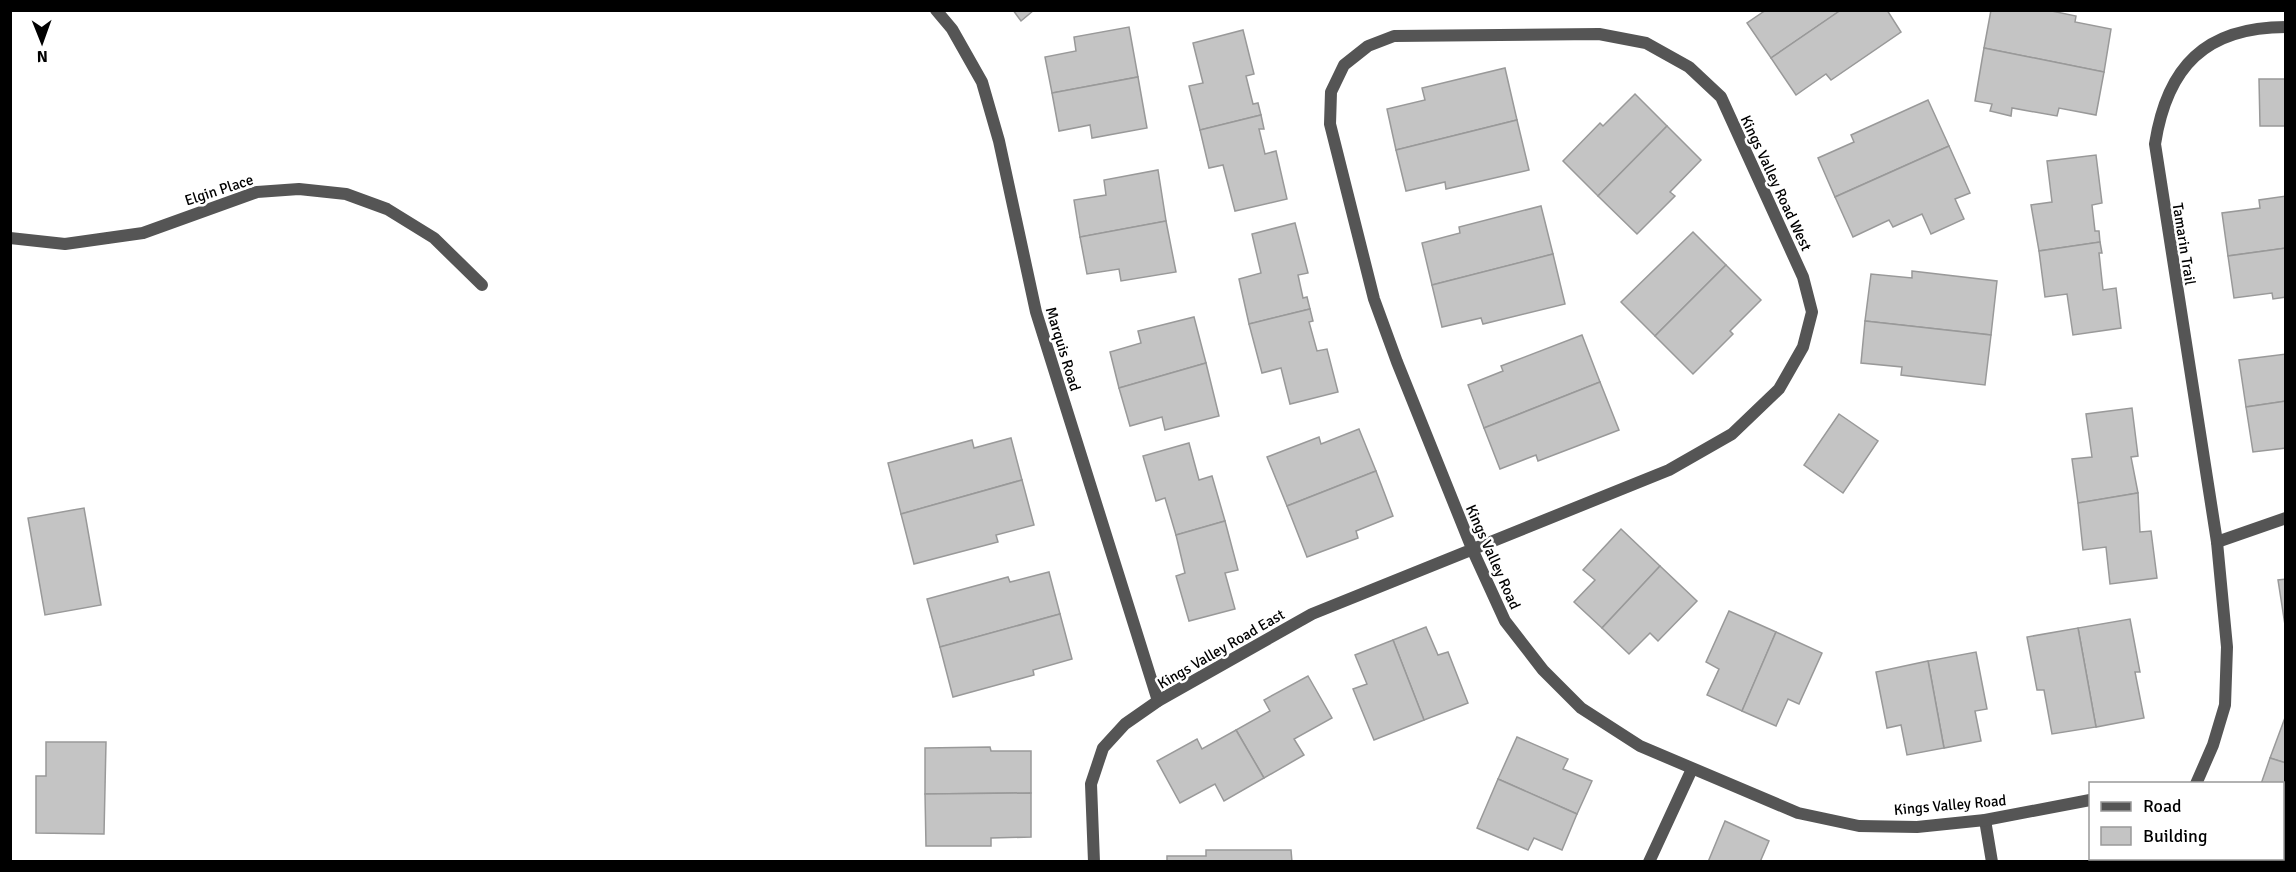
<svg xmlns="http://www.w3.org/2000/svg" width="2296" height="872" font-family="Signika,sans-serif">
	<style>
		.building { fill: #c4c4c4; stroke: #999; stroke-width: 1.5 }
		.lines { fill: none; stroke-linecap: round; stroke-linejoin: round }
		.minor { stroke: #555; stroke-width: 12 }
		.labels { text-anchor: middle; dominant-baseline: central; stroke-width: 5; stroke-linejoin: round; paint-order: stroke }
		.street-label { font-size: 15px; fill: #000; stroke: #fff }
	</style>
	<rect width="100%" height="100%" fill="#fff"/>
	<g class="building">
		<path d="M1013,10H1034L1021,21Z"/>
		<path d="M1766,10H1841L1771,58L1747,23Z"/>
		<path d="M1841,10H1887L1901,32L1831,80L1826,74L1796,95L1771,58Z"/>
		<path d="M1991,10H2047L2076,16L2075,22L2111,29L2104,72L1984,48Z"/>
		<path d="M1129,27L1138,77L1052,93L1045,57L1076,51L1074,37Z"/>
		<path d="M1243,30L1254,74L1246,76L1253,104L1258,103L1261,115L1200,130L1189,86L1203,83L1193,43Z"/>
		<path d="M1984,48L2104,72L2096,115L2059,108L2057,116L2012,108L2011,116L1990,111L1992,104L1975,101Z"/>
		<path d="M1505,68L1517,120L1396,150L1387,109L1425,100L1422,88Z"/>
		<path d="M1138,77L1147,128L1092,138L1090,125L1059,131L1052,93Z"/>
		<path d="M2259,79H2286V126H2260Z"/>
		<path d="M1635,94L1667,126L1598,196L1563,161L1600,123L1603,126Z"/>
		<path d="M1928,100L1949,146L1835,197L1818,158L1854,142L1851,135Z"/>
		<path d="M1261,115L1264,129H1259L1265,154L1276,151L1287,199L1235,211L1223,165L1209,168L1200,130Z"/>
		<path d="M1517,120L1529,170L1446,189L1445,182L1406,191L1396,150Z"/>
		<path d="M1667,126L1701,160L1670,192L1675,196L1637,234L1598,196Z"/>
		<path d="M1949,146L1970,193L1955,199L1964,219L1931,234L1922,214L1893,227L1889,220L1853,237L1835,197Z"/>
		<path d="M2096,155L2102,203L2092,205L2095,231H2099L2100,242L2039,251L2031,205L2052,202L2047,161Z"/>
		<path d="M1158,170L1166,221L1080,237L1074,200L1106,195L1104,180Z"/>
		<path d="M2286,196V248L2228,256L2222,213L2260,208L2259,200Z"/>
		<path d="M1541,206L1553,254L1432,285L1422,243L1460,233L1459,227Z"/>
		<path d="M1166,221L1176,272L1121,281L1119,269L1087,274L1080,237Z"/>
		<path d="M1295,223L1308,273L1298,275L1303,298L1307,297L1310,309L1249,324L1239,279L1261,273L1252,234Z"/>
		<path d="M1693,232L1726,265L1655,336L1621,302Z"/>
		<path d="M2100,242L2102,253H2099L2103,290L2116,288L2121,328L2073,335L2067,294L2045,297L2039,251Z"/>
		<path d="M2286,248V297L2273,299L2272,293L2234,298L2228,256Z"/>
		<path d="M1553,254L1565,304L1483,324L1481,318L1442,327L1432,285Z"/>
		<path d="M1726,265L1761,300L1730,331L1733,334L1693,374L1655,336Z"/>
		<path d="M1912,271L1997,281L1991,335L1865,321L1871,274L1912,278Z"/>
		<path d="M1310,309L1313,321L1309,322L1317,351L1327,349L1338,392L1290,404L1281,368L1262,373L1249,324Z"/>
		<path d="M1194,317L1206,363L1119,388L1110,352L1141,343L1138,331Z"/>
		<path d="M1865,321L1991,335L1985,385L1901,375L1902,367L1861,363Z"/>
		<path d="M1582,335L1600,382L1484,428L1468,385L1503,371L1501,366Z"/>
		<path d="M2286,354V401L2246,407L2239,360Z"/>
		<path d="M1206,363L1219,416L1165,430L1162,417L1130,426L1119,388Z"/>
		<path d="M1600,382L1619,430L1538,461L1536,455L1500,469L1484,428Z"/>
		<path d="M2286,401V448L2253,452L2246,407Z"/>
		<path d="M2132,408L2138,456L2131,457L2138,493L2078,503L2072,459L2092,457L2086,414Z"/>
		<path d="M1839,414L1878,441L1843,493L1804,465Z"/>
		<path d="M1359,429L1376,471L1287,506L1267,457L1319,437L1321,444Z"/>
		<path d="M1011,438L1022,480L901,514L888,463L972,440L974,448Z"/>
		<path d="M1189,443L1199,480L1212,476L1225,521L1176,535L1165,498L1156,501L1143,456Z"/>
		<path d="M1376,471L1393,516L1356,531L1358,538L1307,557L1287,506Z"/>
		<path d="M1022,480L1034,525L996,535L998,542L914,564L901,514Z"/>
		<path d="M2138,493L2140,532L2151,531L2157,578L2110,584L2106,547L2083,550L2078,503Z"/>
		<path d="M84,508L101,605L45,615L28,518Z"/>
		<path d="M1225,521L1238,570L1225,573L1235,609L1189,621L1176,576L1185,573L1176,535Z"/>
		<path d="M1621,529L1660,566L1602,628L1574,602L1595,580L1583,570Z"/>
		<path d="M1660,566L1697,601L1658,641L1650,633L1629,654L1602,628Z"/>
		<path d="M1049,572L1060,614L940,647L927,599L1008,577L1010,582Z"/>
		<path d="M2286,579V625H2285L2278,580Z"/>
		<path d="M1729,611L1776,632L1742,711L1707,695L1719,669L1706,662Z"/>
		<path d="M1060,614L1072,659L1033,670L1034,675L953,697L940,647Z"/>
		<path d="M2130,619L2140,672H2135L2144,718L2096,727L2078,628Z"/>
		<path d="M1426,627L1438,655L1448,652L1468,703L1424,720L1393,640Z"/>
		<path d="M2078,628L2096,727L2052,734L2044,690H2037L2027,637Z"/>
		<path d="M1776,632L1822,653L1799,704L1788,699L1776,726L1742,711Z"/>
		<path d="M1393,640L1424,720L1374,740L1353,689L1367,684L1355,655Z"/>
		<path d="M1976,652L1987,709L1975,711L1981,741L1944,748L1928,661Z"/>
		<path d="M1928,661L1944,748L1907,755L1901,725L1887,728L1876,672Z"/>
		<path d="M1308,676L1332,718L1294,739L1304,755L1264,778L1236,730L1270,711L1264,700Z"/>
		<path d="M2286,715V763L2270,758Z"/>
		<path d="M1236,730L1264,778L1224,801L1215,784L1180,803L1157,761L1197,739L1202,749Z"/>
		<path d="M1517,737L1568,759L1563,769L1592,781L1577,814L1498,779Z"/>
		<path d="M46,742H106L104,834L36,833V776H46Z"/>
		<path d="M990,747L991,751H1031V793L925,794V748Z"/>
		<path d="M2270,758L2286,763V808L2282,807V784H2261Z"/>
		<path d="M1498,779L1577,814L1562,850L1534,838L1528,850L1477,828Z"/>
		<path d="M1031,793V837L991,838V846H926L925,794Z"/>
		<path d="M1725,821L1769,841L1760,862H1708Z"/>
		<path d="M1206,850H1291L1292,862H1167V856H1206Z"/>
		<path d="M2094,858H2159L2158,862H2094Z"/>
	</g>
	<g class="lines">
		<g class="minor">
			<path d="M936,10L952,29L982,82L999,141L1036,312L1158,701"/>
			<path d="M10,238L65,244L143,233L257,192L299,189L346,194L387,209L434,238L482,285"/>
			<path d="M2217,542L2286,518"/>
			<path d="M2196,784L2213,745L2225,705L2227,647L2217,542L2155,144C2167,67 2205,27 2286,27"/>
			<path d="M1985,820L1992,862"/>
			<path d="M2226,858V862"/>
			<path d="M1094,862L1091,784L1103,748L1125,724L1158,701L1312,614L1669,470L1732,434L1779,389L1803,347L1812,312L1803,277L1721,97L1689,67L1646,43L1599,34L1394,36L1368,46L1344,65L1331,92L1330,124L1374,299L1397,362L1473,551L1505,621L1543,670L1581,708L1640,746L1798,813L1859,826L1917,827L1985,820L2090,800"/>
			<path d="M1649,862L1692,769"/>
		</g>
	</g>
	<g class="labels">
		<g class="street-label">
			<text transform="translate(1776 183) rotate(65)">Kings Valley Road West</text>
			<text transform="translate(219 190) rotate(-18)">Elgin Place</text>
			<text transform="translate(2184 244) rotate(81)">Tamarin Trail</text>
			<text transform="translate(1063 349) rotate(73)">Marquis Road</text>
			<text transform="translate(1493 557) rotate(66)">Kings Valley Road</text>
			<text transform="translate(1221 649) rotate(-30)">Kings Valley Road East</text>
			<text transform="translate(1950 805) rotate(-5)">Kings Valley Road</text>
		</g>
	</g>
	<rect width="2296" height="872" fill="none" stroke="#000000" stroke-width="24"/>
	<rect x="2089" y="782" width="195" height="78" fill="#ffffff" stroke="#999999" stroke-width="1.5"/>
	<rect x="2101" y="802" width="30" height="9" fill="#555555" stroke="#999999" stroke-width="1.5"/>
	<text x="2143" y="812" font-size="18" fill="#000000">Road</text>
	<rect x="2101" y="827" width="30" height="18" fill="#c4c4c4" stroke="#999999" stroke-width="1.5"/>
	<text x="2143" y="842" font-size="18" fill="#000000">Building</text>
	<g transform="translate(42 42) rotate(179)" stroke="#ffffff" stroke-width="4.5" paint-order="stroke">
	<path d="M0-4.5L10 22L0 15L-10 22Z" fill="#000000"/>
	<text y="-9" font-size="16" font-weight="bold" text-anchor="middle" fill="#000000">N</text>
	</g>
</svg>
